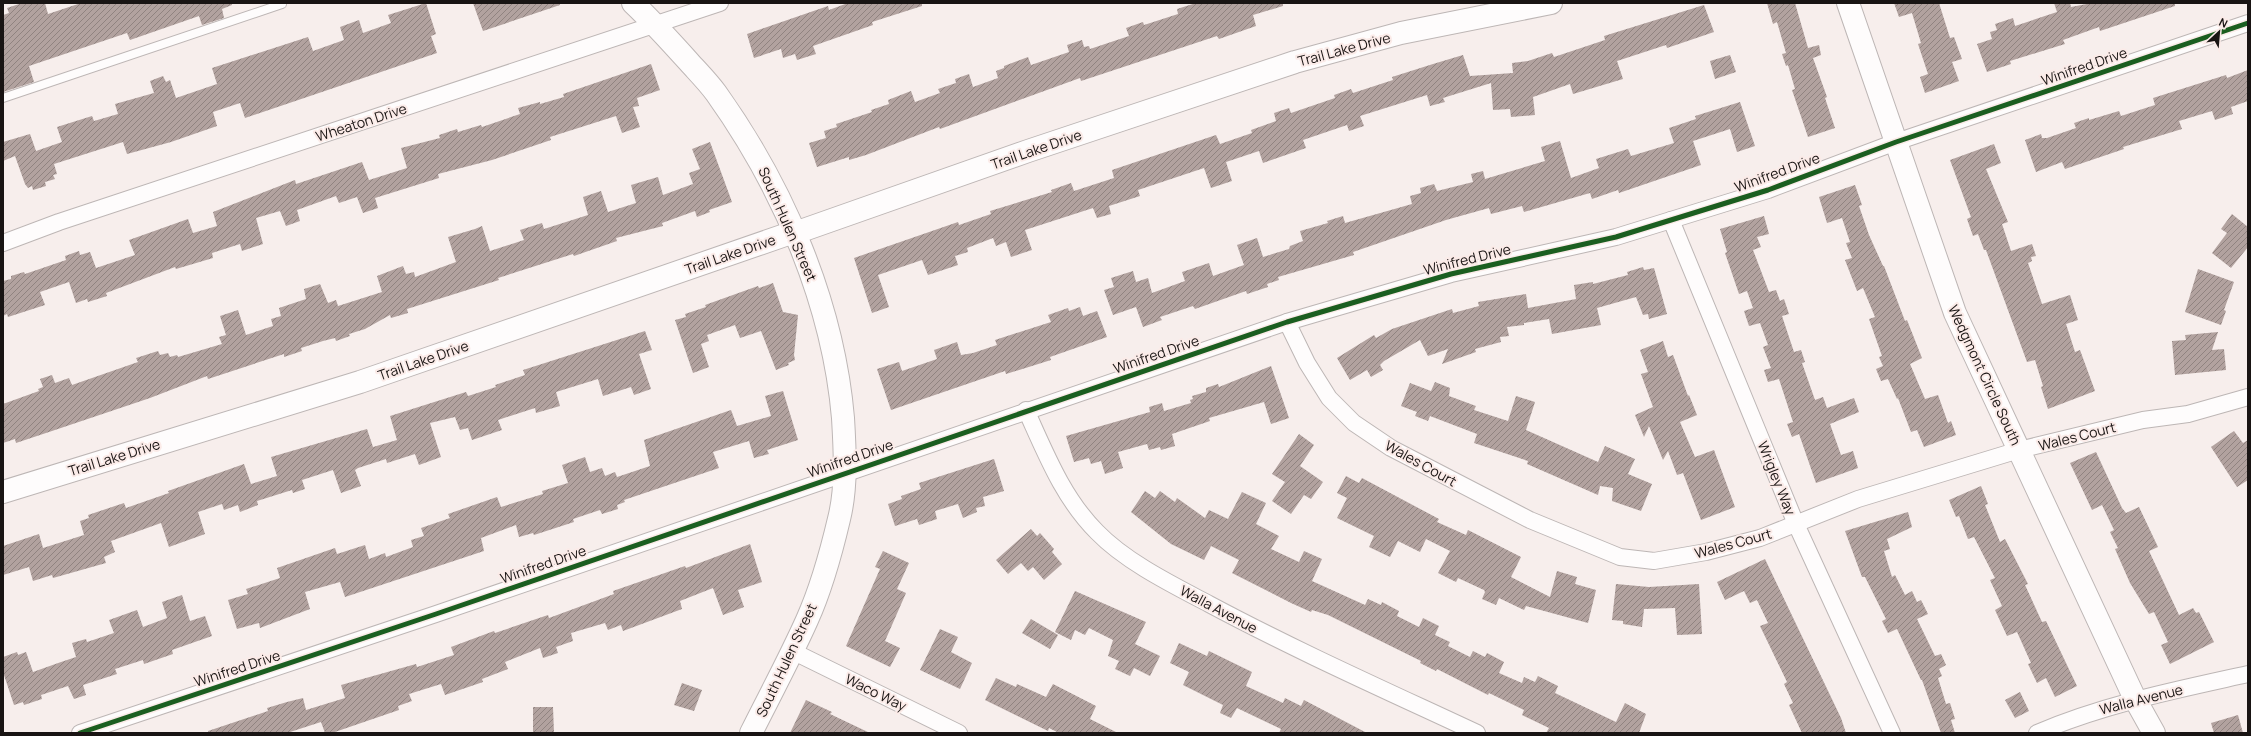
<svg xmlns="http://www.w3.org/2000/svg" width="2251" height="736" font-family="Manrope,sans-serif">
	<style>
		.building { fill: url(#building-hatch) }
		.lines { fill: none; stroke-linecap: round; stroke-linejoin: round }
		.lane-casing { stroke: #bdb6b5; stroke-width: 10 }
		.street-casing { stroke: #bdb6b5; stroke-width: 18 }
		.secondary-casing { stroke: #bdb6b5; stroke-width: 24 }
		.lane { stroke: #fefcfc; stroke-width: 8 }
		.street { stroke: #fefcfc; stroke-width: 16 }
		.secondary { stroke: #fefcfc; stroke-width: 22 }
		.cycleway-casing { stroke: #fbebe8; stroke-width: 8 }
		.cycleway { stroke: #1b5e20; stroke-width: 5 }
		.labels { text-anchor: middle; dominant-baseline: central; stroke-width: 4; stroke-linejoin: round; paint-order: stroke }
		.street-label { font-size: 14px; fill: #191413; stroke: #fbebe8 }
	</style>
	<defs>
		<pattern id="building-hatch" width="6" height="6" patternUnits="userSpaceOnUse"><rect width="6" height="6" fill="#b2a29f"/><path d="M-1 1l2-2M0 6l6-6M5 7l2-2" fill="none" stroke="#908380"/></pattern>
	</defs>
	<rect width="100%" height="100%" fill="#f7eeec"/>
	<g class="building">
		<path d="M22,3H45L48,14L81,3H232V5L222,9L224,18L202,25L199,16L130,40L127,33L29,66L34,82L3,92V15L9,13L7,8Z"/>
		<path d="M426,3L436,34L431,36L437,53L245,118L240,103L213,112L217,126L171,142L127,154L123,142L54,164L57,174L53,175L55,179L45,182L46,186L33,190L32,186L28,188L25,184L15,156L3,161V142L30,134L36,151L62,142L57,127L92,116L94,121L118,114L115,104L154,93L150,81L163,76L166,82L170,80L176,98L217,84L212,68L308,37L313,51L344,40L340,27L359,20L363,33L391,23L388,15Z"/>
		<path d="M473,3H559L560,5L483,31Z"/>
		<path d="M848,3H922V6L872,22L873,25L813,46L816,54L797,60L795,54L783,58L781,49L754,58L747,34L828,6L829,10Z"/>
		<path d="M1196,3H1283V6L1253,15L1256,26L1219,39L1217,36L1081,81L1080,78L940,129L939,127L866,155L849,160V157L817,167L809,143L826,138L824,131L837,127L836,124L872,112L871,110L889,104L888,100L911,91L915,102L940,93L938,89L956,83L955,79L969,74L973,87L998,78L996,71L1004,68V66L1028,57L1031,65L1069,52L1067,45L1082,40L1084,47L1089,46L1090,49L1129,36L1126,28L1143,22L1144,25L1178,14L1177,9Z"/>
		<path d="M1767,3H1795L1808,48L1819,45L1821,55L1813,58L1827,97L1825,98L1835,128L1808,137L1792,90L1795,89L1788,65L1786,66L1782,54L1786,53L1777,22L1773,24Z"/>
		<path d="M1894,3H1939L1950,38L1954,37L1962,59L1952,62L1959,81L1925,93L1920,77L1928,74L1918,44L1921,43L1912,13L1899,17Z"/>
		<path d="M2054,3H2070L2071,7L2092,3H2175V6L2100,31L2099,27L2063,40L2065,44L2010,61L2011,64L1987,72L1977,44L1992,39L1990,32L1997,30L1995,24L2013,18L2015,26L2057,12Z"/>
		<path d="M1704,5L1714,32L1667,48L1666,45L1617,61L1623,79L1573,94L1570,84L1533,97L1535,115L1511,117L1510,109L1493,110L1491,83L1443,98L1445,102L1430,106L1427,95L1360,116L1364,126L1349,131L1347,125L1303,140L1306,148L1263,163L1259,151L1226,162L1232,181L1211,188L1204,168L1138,190L1140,196L1109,206L1111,214L1097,218L1093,208L1025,230L1032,250L1011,257L1006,242L996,246L993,238L967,248L968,252L955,256L958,265L928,275L922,260L878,275L889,307L872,313L854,258L958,222L959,225L991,214L990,211L1052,192L1051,190L1071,183L1074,191L1114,178L1112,170L1216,135L1220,144L1252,133L1251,130L1276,121L1274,113L1289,108L1291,113L1335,98L1334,95L1351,89L1353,93L1393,80L1392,77L1433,64L1463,55L1470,76L1513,73L1512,63L1528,61L1552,53L1554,57L1605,40L1604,36Z"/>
		<path d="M1730,55L1736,72L1715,79L1710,61Z"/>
		<path d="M651,64L660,90L637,98L639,106L633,107L640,127L622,133L616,116L550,137L551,140L492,160L438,174L439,178L375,198L378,208L363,213L357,197L339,203L336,196L297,210L300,221L286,226L280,211L256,218L263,244L242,251L240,244L212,253L213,258L176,269L175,267L106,293L107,296L88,302L87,299L76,303L69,282L40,292L45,305L8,317L7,314L3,316V281L11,279V276L24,272L25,274L66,260L65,256L79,251L80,255L90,252L96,268L135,255L129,240L188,219L193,233L217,226L213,212L295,180L296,184L362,162L369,180L407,168L401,148L440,138L439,135L457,129L458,132L481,125L482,127L520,114L518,108L540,102V104L564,97L563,94Z"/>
		<path d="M2248,70V101L2231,107L2233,114L2215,120L2212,111L2179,121L2182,129L2123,147L2124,149L2065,169L2062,162L2036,172L2025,140L2041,134L2042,138H2047L2076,128L2074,123L2089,118V120L2119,111L2121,116L2155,105L2153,98L2226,75L2227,78Z"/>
		<path d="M1740,102L1755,146L1737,152L1730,129L1693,141L1701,165L1619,193L1618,190L1592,199L1590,193L1524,212L1522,206L1491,214L1489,208L1446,220L1353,252L1354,255L1278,277L1279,280L1267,284L1268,287L1247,294L1246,291L1195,309L1193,306L1160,317L1162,320L1143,327L1136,307L1113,315L1104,290L1114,287L1111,278L1133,271L1136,282L1148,278L1152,293L1185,281L1182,272L1209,263L1213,276L1244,265L1237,245L1257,238L1263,257L1289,249L1290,246L1303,241L1300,231L1328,223L1327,221L1343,216L1345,223L1412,204L1410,196L1421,193L1420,188L1434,184L1437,191L1473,182L1471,174L1483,171L1485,179L1545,161L1541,147L1560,141L1571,178L1599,168L1596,159L1628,149L1631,156L1674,143L1669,128L1696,119L1695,116Z"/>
		<path d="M710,142L732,202L709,210L710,212L697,217L695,211L662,223L663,226L616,238L617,241L574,256L573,254L498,278L499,280L407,309L408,313L391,318L390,315L365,329L349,334L350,336L336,341L335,338L323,341L301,348L302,351L284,357V354L208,379L207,376L150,398L52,431L16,443L15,439L3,443V404L39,391L38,389L43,387L40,379L52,375L55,383L69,378L72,385L138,362L136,358L158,351L160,355L168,353L170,357L177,355L178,357L222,344L219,337L226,335L220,316L238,310L246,335L273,326L271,319L281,316L279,308L306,299L304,289L320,284L328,303L336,300L338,306L382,292L377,276L403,266L406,274L414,272L415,277L456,262L448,237L475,229L482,226L490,251L524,240L520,230L542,223L544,229L588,215L583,197L601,191L608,212L636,203L631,185L658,177L663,195L693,184L689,173L700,169L692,149Z"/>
		<path d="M1994,144L2001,163L1986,169L2008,222L2002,224L2011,251L2032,244L2036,256L2031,257L2032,261L2028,263L2042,304L2070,295L2078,320L2066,324L2075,352L2080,350L2095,391L2048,409L2041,387L2043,386L2035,360L2027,362L1986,250H1984L1978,234L1973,236L1967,219L1971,217L1950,160Z"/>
		<path d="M1855,185L1862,205L1859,206L1869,235L1883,266H1884L1905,321L1907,320L1922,358L1910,364L1925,399L1938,395L1948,423L1951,421L1956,435L1924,447L1917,430L1911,432L1898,398L1897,399L1888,379L1881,381L1876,369L1883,366L1879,357L1882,356L1869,319L1875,317L1863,288L1857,291L1845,260L1852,258L1846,243L1850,242L1842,218L1827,223L1819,197Z"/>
		<path d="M2232,214L2248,227V247L2231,268L2212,253L2227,233L2221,229Z"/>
		<path d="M1764,216L1769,234L1757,237L1761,247L1753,250L1769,292L1776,290L1780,301L1784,299L1789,314L1782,316L1794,352L1801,350L1805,362L1802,363L1815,400L1823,397L1827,408L1854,398L1859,412L1830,424L1841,455L1853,451L1858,468L1816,483L1799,434L1792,437L1787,424L1793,422L1779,379L1768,382L1764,370L1771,368L1763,347L1768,345L1760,323L1749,326L1744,311L1753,308L1747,291L1739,294L1725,253L1727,252L1720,229Z"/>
		<path d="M1643,267L1644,270L1654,268L1667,314L1649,319L1648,314L1643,315L1636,297L1597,308L1601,325L1552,334L1549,319L1524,323V325L1507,327L1509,336L1500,337L1501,342L1475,349L1476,352L1442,364L1448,349L1428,356L1420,340L1384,361L1380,365L1383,370L1371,377L1367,370L1350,380L1337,358L1374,335L1376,338L1392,329L1452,309L1453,313L1479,306L1478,302L1526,294L1528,308L1576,299L1574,285L1593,282V284L1628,275L1627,272Z"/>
		<path d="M2198,269L2234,282L2224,310L2226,311L2221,325L2185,312Z"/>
		<path d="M773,283L783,312L798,315L794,355L795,360L788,363L789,365L776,370L761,331L740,338L735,325L707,335L709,341L701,344L709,367L693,373L675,320L686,317L685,314L706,307L705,305L758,286L759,288Z"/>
		<path d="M1080,307L1083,316L1097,311L1107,337L1050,357L1051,360L1006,374L1005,371L891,410L877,369L899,362L902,371L937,359L934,350L957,342L961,355L973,353L997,345L995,340L1051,322L1048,315L1068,308L1069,311Z"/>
		<path d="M645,331L652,350L639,354L651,389L634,395L631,387L603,396L598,379L556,392L560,406L536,413L535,408L498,420L502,430L472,440L468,428L460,430L455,417L430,423L441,457L419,465L415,454L387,463L386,459L358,468L355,470L361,486L341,493L333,470L302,480L305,489L293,493L292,490L257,501L258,505L240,512L238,505L224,510L222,504L198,512L205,534L169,547L161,523L111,541L115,552L104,557L106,563L53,578L52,575L33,581L29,567L3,575V546L39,534L43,548L84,535L80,521L89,518L88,515L124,503L126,508L169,493L168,491L244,464L251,484L277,476L271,457L367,429L373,447L397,440L390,416L466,392L468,396L496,387L495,385L525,375L523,370Z"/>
		<path d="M2218,332L2212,350L2224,349L2226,370L2175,375L2172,341L2186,340L2185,335Z"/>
		<path d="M1663,341L1668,357L1673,355L1688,396L1689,395L1697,415L1680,422L1695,457L1714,450L1735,507L1701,520L1683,473L1677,475L1668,451L1663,460L1649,426L1644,437L1635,415L1653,407L1641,374L1648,372L1640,350Z"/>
		<path d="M1271,366L1289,418L1271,424L1264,402L1209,418L1210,421L1172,434L1175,446L1161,450L1160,447L1149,450L1147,444L1118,452L1123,468L1105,474L1101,461L1091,464L1089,458L1074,462L1066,436L1150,412L1149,407L1162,403L1164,411L1191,403L1190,400L1193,399L1192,396L1206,392V388L1218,384L1219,387Z"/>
		<path d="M1435,382L1450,388L1449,396L1476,406L1474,410L1508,421L1516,396L1535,402L1526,430L1598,462L1605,446L1635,459L1628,474L1652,484L1641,511L1612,501L1613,488L1600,486L1598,495L1527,464L1528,461L1474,443L1477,434L1430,416L1428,421L1415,416L1417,412L1401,406L1410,383L1431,391Z"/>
		<path d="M783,391L798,440L767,450L769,454L754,458L749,441L713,452L719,468L624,500L625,502L617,505L618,509L602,514L600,510L573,519L574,522L534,535L533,533L519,537L516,525L481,538L484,551L345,597L340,582L305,592L310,609L260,628L259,623L237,629L228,600L248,594L246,589L280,578L277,568L335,548L337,554L365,545L369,559L385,553L386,557L413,547L411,540L424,536L421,528L450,518L448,514L497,497L501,507L543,494L542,491L568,483L562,465L585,457L590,472L602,468L605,476L615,472L617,477L650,466L644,440L731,410L737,426L771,416L765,396Z"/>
		<path d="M2234,431L2243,443L2248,440V480L2237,487L2211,447Z"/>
		<path d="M1299,434L1314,445L1300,466L1323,482L1311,499L1304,495L1291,514L1272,501L1285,482L1272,474Z"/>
		<path d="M2096,452L2122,508L2126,513L2139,507L2158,547L2149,551L2179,615L2193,608L2196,613L2199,612L2214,642L2170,664L2161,645L2168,642L2154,612L2149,614L2130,583L2115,549L2118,548L2110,532L2114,530L2102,505L2092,510L2070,463Z"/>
		<path d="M994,459L1004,491L983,497L985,506L976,508L977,512L963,518L958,504L935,511L937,519L919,525L917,519L895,526L888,504L902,499L901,496L921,489L919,483Z"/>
		<path d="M1346,476L1359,483L1362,478L1439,519L1437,522L1466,535L1468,530L1521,557L1511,577L1550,597L1557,571L1577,577L1575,584L1596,590L1588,623L1526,606L1524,610L1499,598L1496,605L1482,599L1485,592L1484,590L1458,578L1456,582L1438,573L1450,551L1426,539L1420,552L1398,541L1390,557L1369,547L1374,536L1337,518L1347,498L1337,493Z"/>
		<path d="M1981,486L1988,504L1985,505L2000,542L2005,539L2028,584L2025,585L2042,622L2046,621L2077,686L2055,697L2046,678L2037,683L2028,664L2031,663L2017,632L2007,636L1995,610L2002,606L1990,580L1995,578L1974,537L1968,539L1959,516L1956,517L1949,500Z"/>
		<path d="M1145,491L1155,498L1160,491L1175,502L1177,498L1205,518L1209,510L1228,519L1242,492L1266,503L1256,524L1279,536L1271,549L1299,562L1304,551L1322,559L1312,581L1365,605L1368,599L1381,605L1382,602L1399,611L1397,616L1419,627L1423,618L1439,626L1435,635L1450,642L1448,646L1470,657L1473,651L1485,657L1487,653L1504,662L1499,673L1522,683L1524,677L1535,682L1538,676L1558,686L1555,693L1616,722L1625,703L1646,714L1639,733H1546L1549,728L1522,715L1524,710L1489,693L1488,695L1437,669L1436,671L1420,663L1421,661L1328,615L1312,610L1311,612L1291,603L1232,573L1239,560L1211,546L1204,560L1171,544L1131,512Z"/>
		<path d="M1908,512L1912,527L1887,539L1890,549L1884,551L1892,577L1895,575L1905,595L1912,591L1917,602L1921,600L1928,614L1917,619L1935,656L1941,654L1946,665L1939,669L1942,676L1938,678L1946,704L1950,703L1955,719L1951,720L1955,733H1941L1922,680H1921L1897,629L1888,633L1882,621L1886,619L1865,577H1862L1845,531Z"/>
		<path d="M1031,529L1037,536L1040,533L1054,549L1052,552L1062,564L1044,580L1033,567L1028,571L1021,563L1008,574L996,560Z"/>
		<path d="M750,544L762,582L738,590L744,607L723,615L713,588L680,601L682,609L623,631L621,625L608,630L605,623L571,633L573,641L556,647L558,653L543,658L540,648L505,662L508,669L482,679L483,682L445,695L441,684L409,694L412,701L398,706L399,710L332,733H325L321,722L287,733H208V731L268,711L267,708L287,702L303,698L306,710L345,698L341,685L416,664L417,667L454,655L451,647L494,631L495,633L548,615L549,618L614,594L613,591L685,566L686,568Z"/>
		<path d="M883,551L909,563L897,589L906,593L885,641L900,648L890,667L846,646L880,569L875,567Z"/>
		<path d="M1765,559L1841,718L1846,733H1802L1789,705L1793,703L1784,684L1787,682L1760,626L1768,623L1757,600L1750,603L1744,591L1725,600L1717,582Z"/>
		<path d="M1616,584L1649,587L1699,584L1702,634L1677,635L1675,608L1644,609L1642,627L1623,624V621L1612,620Z"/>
		<path d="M1075,591L1146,622L1135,644L1160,656L1150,676L1134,668L1130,676L1115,669L1119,661L1108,656L1113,640L1089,628L1085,635L1075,630L1071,640L1055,632Z"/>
		<path d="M182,595L190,621L205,616L212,636L172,650L173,654L144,664L143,660L115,669L117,674L83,685L86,695L74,699L68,686L41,695L42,699L24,705L23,702L14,705L3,672V657L17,652L18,655L26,652L33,672L61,662L76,657L72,643L86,639L87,642L114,633L109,620L137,610L143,627L167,618L162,602Z"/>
		<path d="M1031,619L1058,635L1050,649L1022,633Z"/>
		<path d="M940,629L958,637L951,652L972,663L960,689L920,670Z"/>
		<path d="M1179,643L1207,656L1209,651L1252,672L1246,686L1283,703L1285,698L1301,706L1304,700L1367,733H1279L1281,729L1237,708L1231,718L1220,713L1223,705L1183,685L1189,672L1170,663Z"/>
		<path d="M996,678L1016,687L1017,684L1046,697L1053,684L1096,706L1090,719L1118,733H1059L1049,728L1048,731L985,700Z"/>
		<path d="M682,683L702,690L694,711L674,705Z"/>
		<path d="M2020,692L2029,711L2015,718L2005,700Z"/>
		<path d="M806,700L832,712L830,714L870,733H790Z"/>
		<path d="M533,707H553L554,733H533Z"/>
		<path d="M2238,715L2243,733H2214L2211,723Z"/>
	</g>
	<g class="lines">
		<g class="lane-casing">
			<path id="lane" d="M3,98L282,4"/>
		</g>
		<g class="street-casing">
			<g id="street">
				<path d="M1671,220L1796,524L1892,733"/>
				<path d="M3,243L59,222L720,3"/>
				<path d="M1287,322L1307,363L1329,398L1354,423L1391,448L1530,520L1620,557L1654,561L1706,552L1760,538L1858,499L2019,450L2143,420L2188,414L2248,397"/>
				<path d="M1026,410C1046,454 1063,498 1097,532C1126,562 1173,585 1209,604C1297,651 1387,691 1477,733"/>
				<path d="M792,651L959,733"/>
				<path d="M80,733L436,614L1287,322L1451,274L1616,237L1768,190L1896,142L2248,23"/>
				<path d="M2037,733C2105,704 2176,690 2248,674"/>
			</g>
		</g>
		<g class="secondary-casing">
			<g id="secondary">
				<path d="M633,3C653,22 671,42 689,62C698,72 708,82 716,93C783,187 833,302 843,418C845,451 847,487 839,519C831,553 821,589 807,620C790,658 770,695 751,733"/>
				<path d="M1848,3L1955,313L2135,699L2154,733"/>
				<path d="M3,492L360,382L788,234L795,233L1028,151L1295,62L1401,33L1551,3"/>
			</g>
		</g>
		<use href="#lane" class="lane"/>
		<use href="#street" class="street"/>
		<use href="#secondary" class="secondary"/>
		<g class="cycleway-casing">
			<path id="cycleway" d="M80,733L436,614L1287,322L1451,274L1616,237L1768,190L1896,142L2248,23"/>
		</g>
		<use href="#cycleway" class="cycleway"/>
	</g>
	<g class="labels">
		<g class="street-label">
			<text transform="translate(1344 49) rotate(-15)">Trail Lake Drive</text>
			<text transform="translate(2084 66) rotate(-19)">Winifred Drive</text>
			<text transform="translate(361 122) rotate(-18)">Wheaton Drive</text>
			<text transform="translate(1036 149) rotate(-19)">Trail Lake Drive</text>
			<text transform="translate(1777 172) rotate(-20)">Winifred Drive</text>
			<text transform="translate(788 224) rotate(66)">South Hulen Street</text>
			<text transform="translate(730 254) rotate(-19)">Trail Lake Drive</text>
			<text transform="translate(1467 259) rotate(-14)">Winifred Drive</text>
			<text transform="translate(1156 354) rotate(-19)">Winifred Drive</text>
			<text transform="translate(423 360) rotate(-19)">Trail Lake Drive</text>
			<text transform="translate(1985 375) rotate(65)">Wedgmont Circle South</text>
			<text transform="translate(2077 436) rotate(-14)">Wales Court</text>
			<text transform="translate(114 457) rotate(-17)">Trail Lake Drive</text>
			<text transform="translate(850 458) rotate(-19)">Winifred Drive</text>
			<text transform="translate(1421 463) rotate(29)">Wales Court</text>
			<text transform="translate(1777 478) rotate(68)">Wrigley Way</text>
			<text transform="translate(1733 543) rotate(-15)">Wales Court</text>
			<text transform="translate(543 564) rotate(-19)">Winifred Drive</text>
			<text transform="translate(1219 609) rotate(28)">Walla Avenue</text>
			<text transform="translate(786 660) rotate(-65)">South Hulen Street</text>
			<text transform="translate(237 668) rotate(-18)">Winifred Drive</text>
			<text transform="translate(876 692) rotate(26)">Waco Way</text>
			<text transform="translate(2141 699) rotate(-14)">Walla Avenue</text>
		</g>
	</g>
	<rect width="2251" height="736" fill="none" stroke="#191413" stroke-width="8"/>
	<g transform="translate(2219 32) rotate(26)" stroke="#fbebe8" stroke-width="3" paint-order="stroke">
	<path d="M0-3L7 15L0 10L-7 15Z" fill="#191413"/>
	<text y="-6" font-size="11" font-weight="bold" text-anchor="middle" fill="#191413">N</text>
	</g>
</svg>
